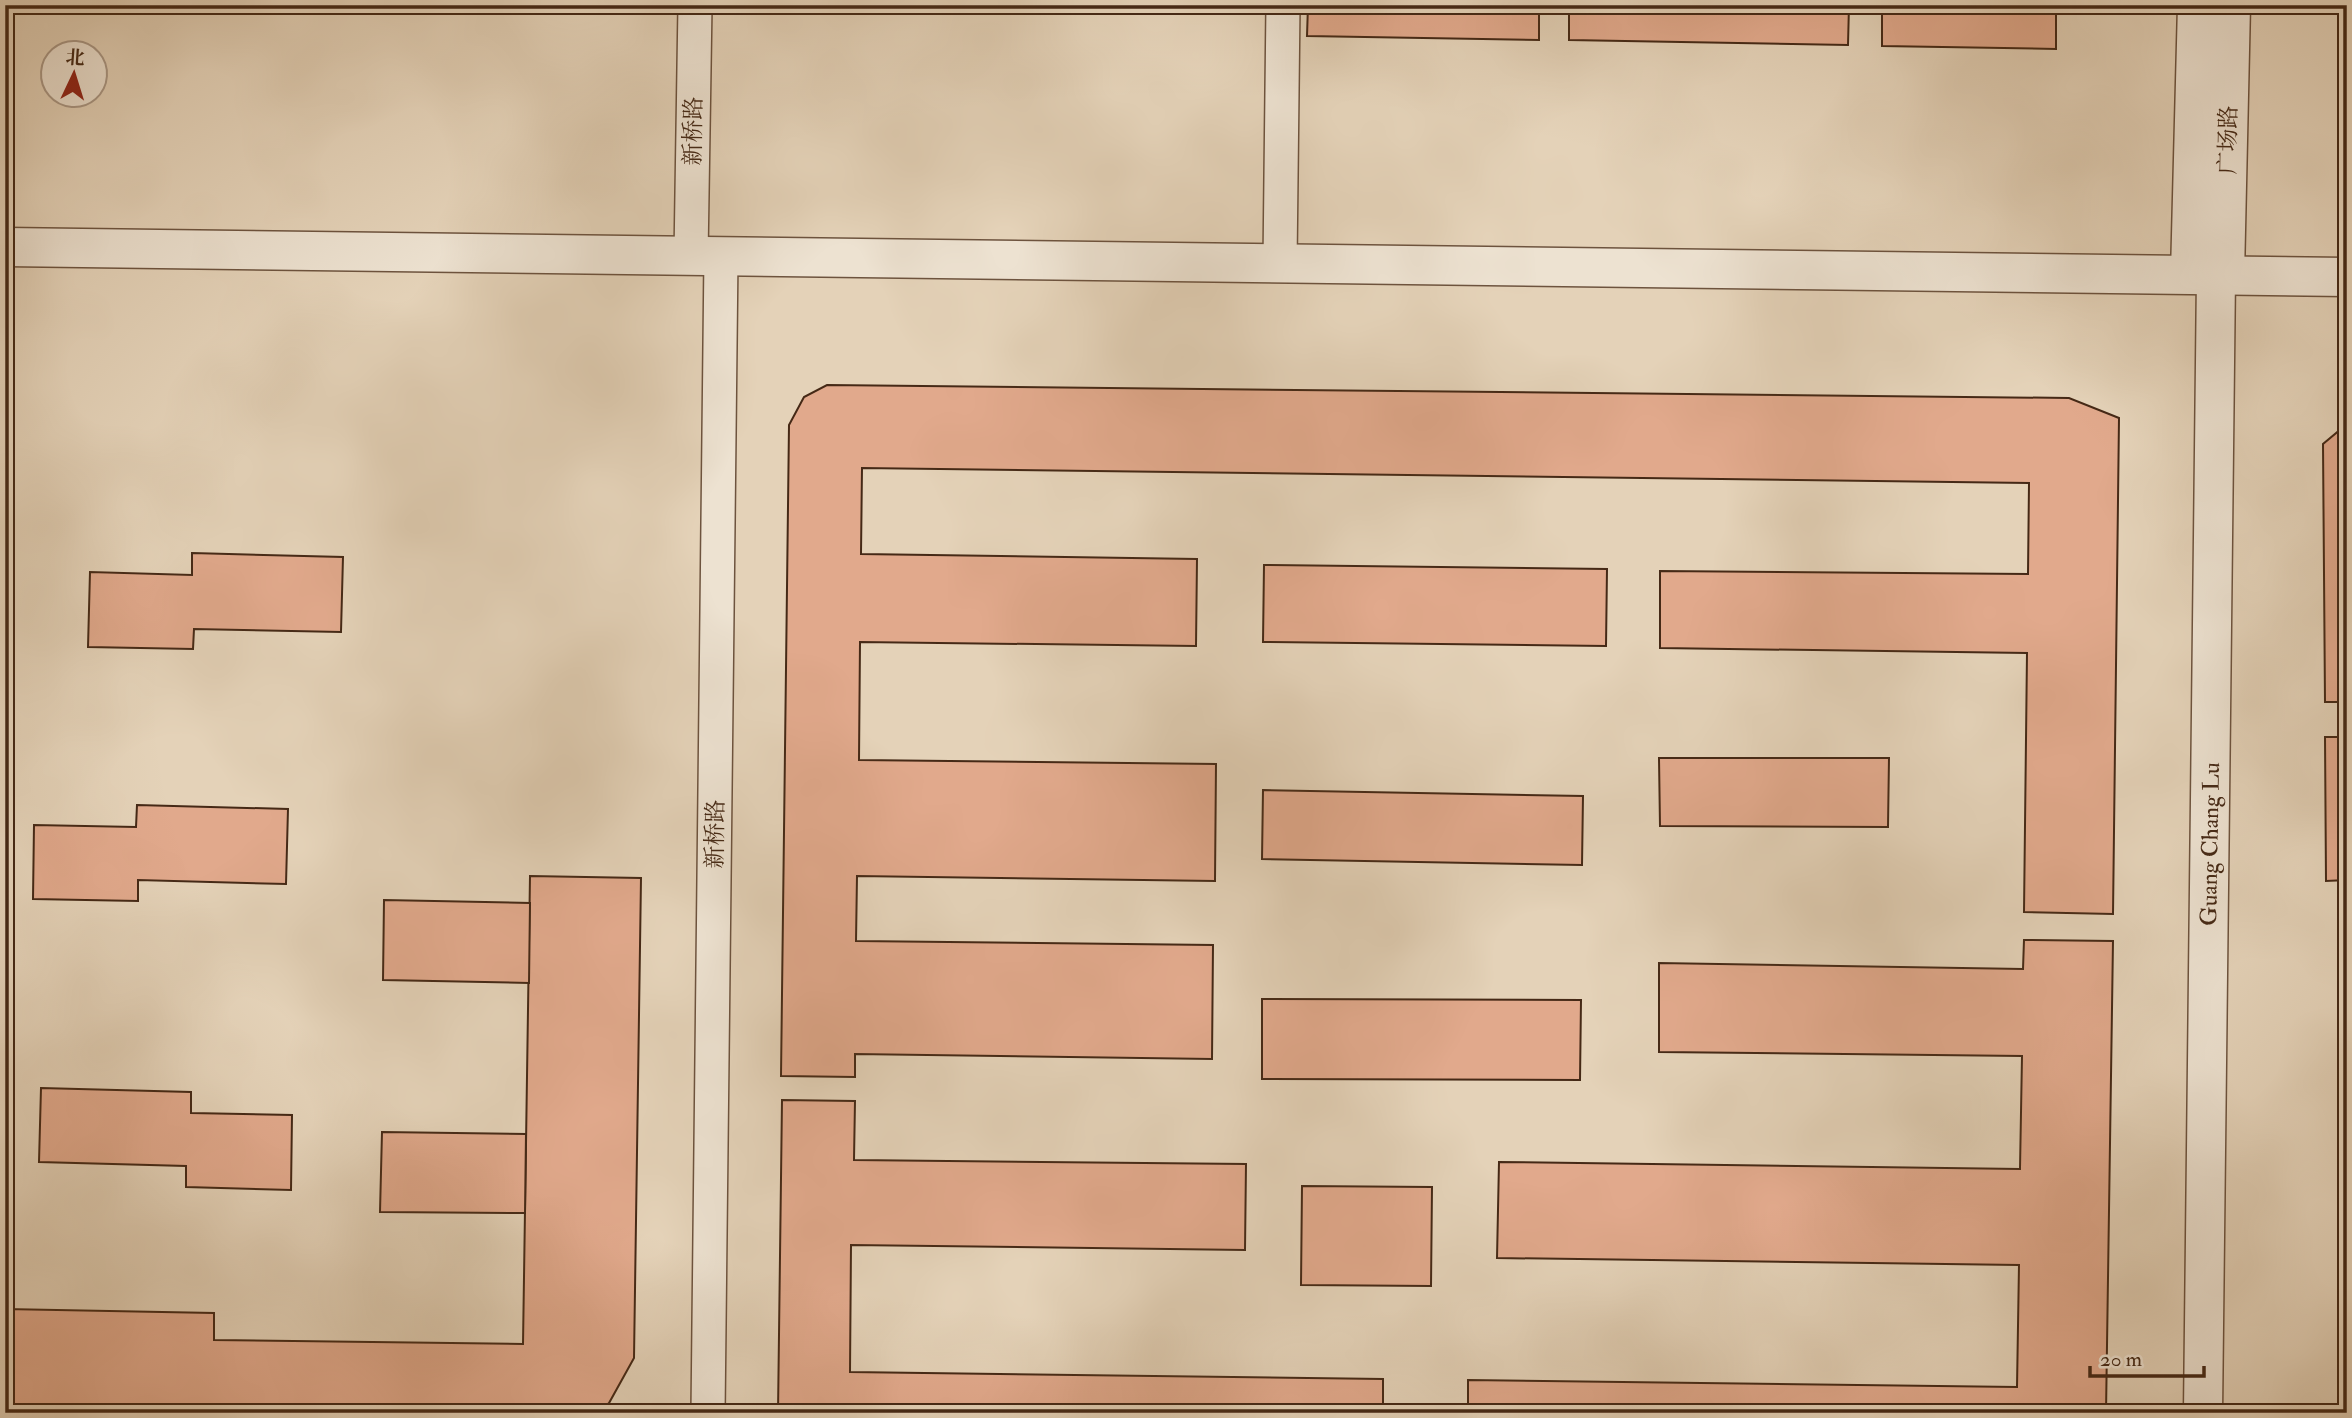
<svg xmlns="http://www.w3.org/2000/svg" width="2352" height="1418" font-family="'IM FELL Double Pica','Noto Serif SC',serif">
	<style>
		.building { fill: #e1a98c; stroke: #452916; stroke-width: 2 }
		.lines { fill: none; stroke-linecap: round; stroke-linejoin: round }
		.minor-casing { stroke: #6d533e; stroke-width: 36 }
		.tertiary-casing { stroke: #6d533e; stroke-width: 41 }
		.minor { stroke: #ede2d1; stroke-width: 33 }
		.tertiary { stroke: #ede2d1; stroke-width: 38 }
		.labels { text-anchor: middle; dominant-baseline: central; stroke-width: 7; stroke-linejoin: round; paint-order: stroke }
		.street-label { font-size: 23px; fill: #452916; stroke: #ede2d1 }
	</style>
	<rect width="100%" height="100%" fill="#e4d2b8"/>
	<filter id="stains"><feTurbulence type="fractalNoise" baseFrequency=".00286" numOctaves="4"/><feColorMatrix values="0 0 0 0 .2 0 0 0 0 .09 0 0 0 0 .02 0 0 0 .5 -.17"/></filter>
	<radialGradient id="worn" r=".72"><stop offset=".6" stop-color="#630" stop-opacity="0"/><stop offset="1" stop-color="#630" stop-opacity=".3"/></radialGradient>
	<g class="building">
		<path d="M1308,5H1539V40L1307,36Z"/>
		<path d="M1569,5H1849L1848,45L1569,40Z"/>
		<path d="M1882,5H2056V49L1882,46Z"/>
		<path d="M827,385L2069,398L2119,418L2113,914L2024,912L2027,653L1660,648V571L2028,574L2029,483L862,468L861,554L1197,559L1196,646L860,642L859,760L1216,764L1215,881L857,876L856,941L1213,945L1212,1059L855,1054V1077L781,1076L789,425L804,397Z"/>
		<path d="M2347,424V702H2325L2323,444Z"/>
		<path d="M192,553L343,557L341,632L194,629L193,649L88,647L90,572L192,575Z"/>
		<path d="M1264,565L1607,569L1606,646L1263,642Z"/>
		<path d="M2325,737H2347V880L2326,881Z"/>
		<path d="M1659,758H1889L1888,827L1660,826Z"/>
		<path d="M1263,790L1583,796L1582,865L1262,859Z"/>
		<path d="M137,805L288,809L286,884L138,880V901L33,899L34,825L136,827Z"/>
		<path d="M530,876L641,878L634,1358L609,1403L598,1413H213V1410L5,1407V1309L214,1313V1340L523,1344Z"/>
		<path d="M384,900L530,903L529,983L383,980Z"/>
		<path d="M2024,940L2113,941L2106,1413H1468V1380L2017,1387L2019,1265L1497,1258L1499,1162L2020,1169L2022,1056L1659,1052V963L2023,969Z"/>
		<path d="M1262,999L1581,1000L1580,1080L1262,1079Z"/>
		<path d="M41,1088L191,1092V1113L292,1115L291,1190L186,1187V1166L39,1162Z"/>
		<path d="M782,1100L855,1101L854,1160L1246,1164L1245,1250L851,1245L850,1372L1383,1379V1413H778Z"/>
		<path d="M382,1132L526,1134L525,1213L380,1212Z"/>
		<path d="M1302,1186L1432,1187L1431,1286L1301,1285Z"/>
	</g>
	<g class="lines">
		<g class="minor-casing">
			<g id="minor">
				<path d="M691,256L695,5"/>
				<path d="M1280,263L1283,5"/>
				<path d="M708,1413L721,256"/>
			</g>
		</g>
		<g class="tertiary-casing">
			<g id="tertiary">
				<path d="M5,247L2347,277"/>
				<path d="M2190,274L2197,5"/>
				<path d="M2225,275L2231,5"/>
				<path d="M2203,1413L2216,275"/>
			</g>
		</g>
		<use href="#minor" class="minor"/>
		<use href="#tertiary" class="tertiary"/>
	</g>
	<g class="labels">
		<g class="street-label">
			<text transform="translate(693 131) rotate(-89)">新桥路</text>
			<text transform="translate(2228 140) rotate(-89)">广场路</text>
			<text transform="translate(715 834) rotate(-89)">新桥路</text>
			<text transform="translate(2210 844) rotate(-89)">Guang Chang Lu</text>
		</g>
	</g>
	<rect width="2352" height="1418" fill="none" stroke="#e4d2b8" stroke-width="28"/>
	<rect x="7" y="7" width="2338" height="1404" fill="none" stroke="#452916" stroke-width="3.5"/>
	<rect x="14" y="14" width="2324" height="1390" fill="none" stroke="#452916" stroke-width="2"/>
	<g transform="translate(74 74) rotate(4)"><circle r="33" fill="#ede2d1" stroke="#aa9886" stroke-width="2"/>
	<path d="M0-5L12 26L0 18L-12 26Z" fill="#8f2418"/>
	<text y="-10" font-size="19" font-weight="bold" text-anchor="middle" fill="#452916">北</text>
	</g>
	<path d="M2090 1366v10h114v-10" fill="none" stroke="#452916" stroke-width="3.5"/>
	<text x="2100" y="1366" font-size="21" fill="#452916" stroke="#ede2d1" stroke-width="5" paint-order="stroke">20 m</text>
	<rect width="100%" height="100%" filter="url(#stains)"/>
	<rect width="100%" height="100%" fill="url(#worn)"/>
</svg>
